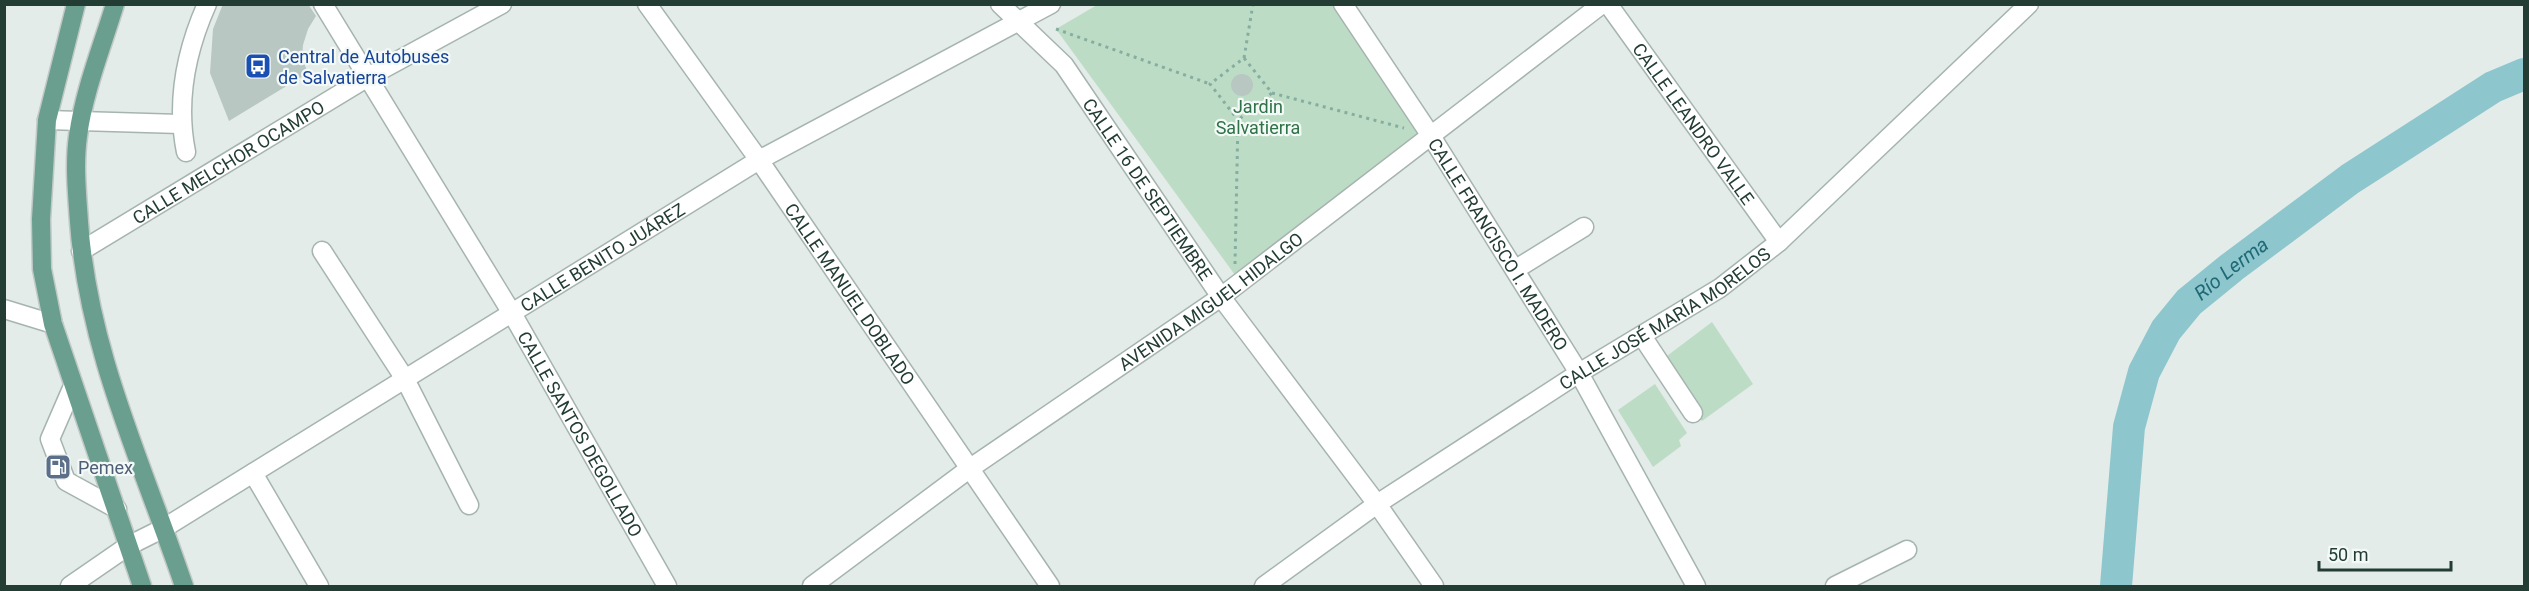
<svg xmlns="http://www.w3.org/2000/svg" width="2529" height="591" font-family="Roboto,sans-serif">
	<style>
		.green { fill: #bddcc5 }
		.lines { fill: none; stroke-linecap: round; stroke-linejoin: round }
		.river { stroke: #8ec6ce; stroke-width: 32 }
		.building { fill: #b8c7c1 }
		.minor-casing { stroke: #a6b4af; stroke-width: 21 }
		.major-casing { stroke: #c1c9c6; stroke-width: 21 }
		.path { stroke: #85aea0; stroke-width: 3; stroke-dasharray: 3 4.5; stroke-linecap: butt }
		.minor { stroke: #fff; stroke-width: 18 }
		.major { stroke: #6a9f90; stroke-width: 18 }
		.labels { text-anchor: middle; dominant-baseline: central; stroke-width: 4.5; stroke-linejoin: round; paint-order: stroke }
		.transit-label { font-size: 18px; fill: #164399; stroke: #f3f9f6; text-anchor: start }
		.park-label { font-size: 18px; fill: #2f7247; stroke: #f3f9f6 }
		.street-label { font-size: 18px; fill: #233d35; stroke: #f3f9f6 }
		.service-label { font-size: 18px; fill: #4e5e75; stroke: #f3f9f6; text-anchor: start }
		.water-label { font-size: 20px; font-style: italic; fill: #206a76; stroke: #f3f9f6 }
	</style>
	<rect width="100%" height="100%" fill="#e3ece8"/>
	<g class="green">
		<path d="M1097,5H1338L1424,133L1235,275L1056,29Z"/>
		<path d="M1712,322L1753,384L1702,421L1659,362Z"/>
		<path d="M1655,384L1687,433L1679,440L1681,446L1653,467L1618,410Z"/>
	</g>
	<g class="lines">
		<path class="river" id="s1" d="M2116,586L2129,427L2144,372L2166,330L2189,302L2232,267L2350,179L2493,87L2524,74"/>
	</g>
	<g class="building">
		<path d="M223,4H308L316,16L308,29L303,45L302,58L308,73L229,121L210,73L213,29Z"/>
		<circle cx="1242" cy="85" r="11"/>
	</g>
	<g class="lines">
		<g class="minor-casing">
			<g id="minor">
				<path id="s2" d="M323,4L513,315L667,586"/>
				<path id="s3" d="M647,4L759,160L1050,586"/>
				<path id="s4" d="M1000,4L1064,65L1221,297L1377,504L1434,586"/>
				<path id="s5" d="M1343,4L1431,136L1579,373L1696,586"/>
				<path id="s6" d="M1608,4L1779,242"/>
				<path d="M47,120L180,124"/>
				<path d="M186,152C176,102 186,51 207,4"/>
				<path id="s7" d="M81,251L368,77L502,4"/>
				<path d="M322,251L405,379L469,505"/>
				<path d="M1516,269L1584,227"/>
				<path d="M4,309L53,324"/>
				<path d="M1642,336L1693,413"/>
				<path d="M73,386L50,439L66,481L117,509"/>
				<path d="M253,473L319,586"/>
				<path id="s8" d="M70,586L128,546L164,528L759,160L1051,4"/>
				<path id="s9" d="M812,586L969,469L1221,297L1602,4"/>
				<path id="s10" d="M1264,586L1377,504L1579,373L1720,288L1779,242L2029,4"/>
				<path d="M1835,586L1907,550"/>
			</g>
		</g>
		<g class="major-casing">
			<g id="major">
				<path d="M76,4L47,120L41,219L42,269L53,324L142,586"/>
				<path d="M115,4C102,47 84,91 78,136C74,164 77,193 79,222C88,351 143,465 184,586"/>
			</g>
		</g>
		<g class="path">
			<path d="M1056,29L1210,84"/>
			<path d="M1244,58L1253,4"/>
			<path d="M1272,93L1404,128"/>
			<path d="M1235,264L1238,120L1210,84L1244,58L1272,93L1238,120"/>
		</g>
		<use href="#minor" class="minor"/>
		<use href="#major" class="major"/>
	</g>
	<defs>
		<g id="bus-square" transform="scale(1.35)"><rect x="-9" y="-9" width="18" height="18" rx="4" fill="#1a4fb4" stroke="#f3f9f6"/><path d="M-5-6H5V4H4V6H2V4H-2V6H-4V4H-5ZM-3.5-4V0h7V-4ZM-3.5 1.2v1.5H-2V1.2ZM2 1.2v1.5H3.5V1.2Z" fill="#fff"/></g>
		<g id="fuel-square" transform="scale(1.35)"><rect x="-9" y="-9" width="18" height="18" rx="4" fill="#5c6f8a" stroke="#f3f9f6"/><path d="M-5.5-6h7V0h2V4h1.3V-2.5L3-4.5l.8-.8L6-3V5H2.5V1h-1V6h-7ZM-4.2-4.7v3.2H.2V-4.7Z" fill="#fff"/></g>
	</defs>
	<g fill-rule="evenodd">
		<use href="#bus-square" x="258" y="66"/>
		<use href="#fuel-square" x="58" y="467"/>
	</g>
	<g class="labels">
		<g class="transit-label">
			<text x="278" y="56">Central de Autobuses<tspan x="278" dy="21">de Salvatierra</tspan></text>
		</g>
		<g class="park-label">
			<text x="1258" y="106">Jardin<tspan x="1258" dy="21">Salvatierra</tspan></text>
		</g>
		<g class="street-label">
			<text stroke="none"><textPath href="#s6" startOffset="147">CALLE LEANDRO VALLE</textPath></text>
			<text stroke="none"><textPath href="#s7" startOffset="172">CALLE MELCHOR OCAMPO</textPath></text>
			<text stroke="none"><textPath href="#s4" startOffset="238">CALLE 16 DE SEPTIEMBRE</textPath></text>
			<text stroke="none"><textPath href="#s5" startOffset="286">CALLE FRANCISCO I. MADERO</textPath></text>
			<text stroke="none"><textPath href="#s8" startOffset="626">CALLE BENITO JUÁREZ</textPath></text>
			<text stroke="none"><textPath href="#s3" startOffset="354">CALLE MANUEL DOBLADO</textPath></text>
			<text stroke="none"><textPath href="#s9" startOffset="490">AVENIDA MIGUEL HIDALGO</textPath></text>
			<text stroke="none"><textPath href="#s10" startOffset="482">CALLE JOSÉ MARÍA MORELOS</textPath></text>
			<text stroke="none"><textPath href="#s2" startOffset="501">CALLE SANTOS DEGOLLADO</textPath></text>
		</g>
		<g class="service-label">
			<text x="78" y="467">Pemex</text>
		</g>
		<g class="water-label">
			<text stroke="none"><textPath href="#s1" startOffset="354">Río Lerma</textPath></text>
		</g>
	</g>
	<rect width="2529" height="591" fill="none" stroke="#233d35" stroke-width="12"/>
	<path d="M2319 561v9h132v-9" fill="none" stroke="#233d35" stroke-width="3"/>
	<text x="2328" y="561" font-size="18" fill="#233d35" stroke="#f3f9f6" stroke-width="4.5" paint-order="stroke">50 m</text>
</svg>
